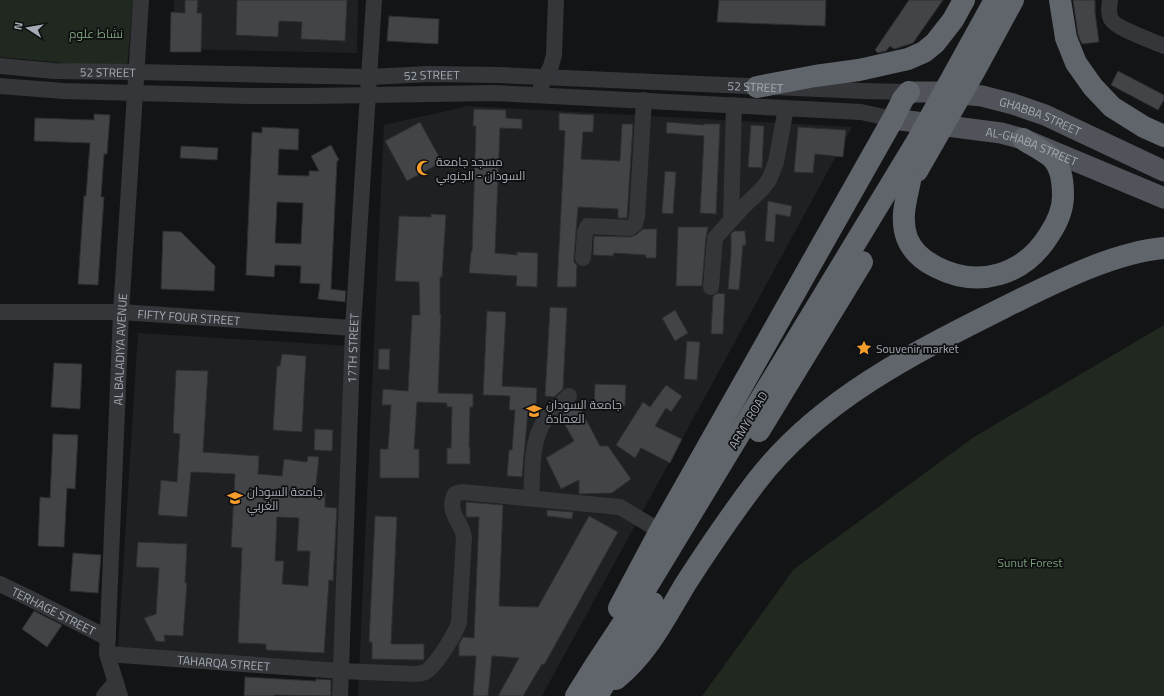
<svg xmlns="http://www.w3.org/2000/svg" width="1164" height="696" font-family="'Titillium Web',Cairo,sans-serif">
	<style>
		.built { fill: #1f2022 }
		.green { fill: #202820 }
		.building { fill: #424448; stroke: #2d2e31; fill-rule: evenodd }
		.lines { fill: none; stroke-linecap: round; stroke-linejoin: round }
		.minor { stroke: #34363a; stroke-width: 16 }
		.major { stroke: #505359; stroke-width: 21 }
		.highway { stroke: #60646b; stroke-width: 22 }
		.labels { text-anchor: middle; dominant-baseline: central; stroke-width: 3.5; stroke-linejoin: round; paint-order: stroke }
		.park-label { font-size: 12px; fill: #7da17b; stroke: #0e0f10 }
		.street-label { font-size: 12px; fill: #a5acb6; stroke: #0e0f10 }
		.poi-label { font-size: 12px; fill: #a5acb6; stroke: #0e0f10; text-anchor: start }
	</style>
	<rect width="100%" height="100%" fill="#131415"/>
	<g class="built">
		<path d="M174,0H358L357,53L173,49Z"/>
		<path d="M468,106L852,127L542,696H358L384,125Z"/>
		<path d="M138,333L353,346L333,663L118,649Z"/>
	</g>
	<g class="green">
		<path d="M0,0H133L127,69L0,57Z"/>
		<path d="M1164,325V696H702L794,569L974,437Z"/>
	</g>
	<g class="building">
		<path d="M185,0H198L197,13H202L201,52H170L171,12L185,13Z"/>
		<path d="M237,0H347L345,41L301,39L302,22L279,21L278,37L236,35Z"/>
		<path d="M719,0H826L825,26L717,22Z"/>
		<path d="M909,0H943L913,43L894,49L890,46L886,51L878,53L875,50Z"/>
		<path d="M1073,0H1095V12L1099,42L1082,44L1078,35Z"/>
		<path d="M389,16L439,19L438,44L387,41Z"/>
		<path d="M1118,71L1164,95V100L1158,110L1111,85Z"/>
		<path d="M474,109L506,110V118L522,119V129L500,128L495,253L517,255V252L538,253L537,287L516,286L517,276L469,273L471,252H472L476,126H473Z"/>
		<path d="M559,113L594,115L593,132H583L581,159L620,161L622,124H633L627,218H618V209L578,207L574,257V262L577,265L576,287H557L565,131L559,130Z"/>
		<path d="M94,114L110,115L107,154H104L101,197H104L98,285L78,284L84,196H86L90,143L34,141L35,118L94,120Z"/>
		<path d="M420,122L442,162L407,181L385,141Z"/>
		<path d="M667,122L704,125V124H720L716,214L700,213L704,136L666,133Z"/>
		<path d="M751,125L764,126L762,168L748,167Z"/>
		<path d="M262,127L299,129L298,150L279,149L278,175L309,176V171H319L311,156L331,145L339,160L337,161L331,289L346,291L345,302L318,299L320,284L300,283L301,266L275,265L274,277L246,275L252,132L262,133ZM277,202L303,203L301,244L275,243Z"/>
		<path d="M798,127L846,130L843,157L815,154L813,173L794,172Z"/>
		<path d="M181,146L218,148L217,160L180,158Z"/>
		<path d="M665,171L676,172L673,214L662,213Z"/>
		<path d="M768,201L792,206L790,217L776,214L774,242L765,241Z"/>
		<path d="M431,214L446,215L442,277H440V314H441L438,393L473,394V407H470L469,447H470V464H447V448H451L452,407H447V403L417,402L414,449H419V478H380V449H388L391,405H382L383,389L408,391L412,315H420L419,282L395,281L399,216L431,217Z"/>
		<path d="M678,227H708L706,237L702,286H676Z"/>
		<path d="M643,229H657L656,258H646V255L614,253L613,256L593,255L594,236L630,237L636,235Z"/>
		<path d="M163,231L181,232L215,266L214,291L161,289Z"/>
		<path d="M734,231H745L746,245H743L739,290L728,289L731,252V234Z"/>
		<path d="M718,293L725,294L723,334H711L713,296Z"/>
		<path d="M550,307L567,308L563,389L554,397L545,396Z"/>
		<path d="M675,310L688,333L675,341L662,318Z"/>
		<path d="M487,311L506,312L502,386L537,388L536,411H528L522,477L507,476L509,450H512L515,410H509L510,396L483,395Z"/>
		<path d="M687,341L700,342L697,380L684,379Z"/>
		<path d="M379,349H390L389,370L378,369Z"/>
		<path d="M282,354L306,356L302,432L273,430L277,366H280Z"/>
		<path d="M54,363L82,364L80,409L51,407Z"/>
		<path d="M176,370L208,371L203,452L259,456L258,474L282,476L284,459L307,462L308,456L319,457L315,493H325V507L337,508L333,581L329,580L324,653L266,650V644L238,643L242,548L231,547L235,474L191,472L187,517L158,515L161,480L177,482L180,434L173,433ZM277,517L299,518L297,551H310L308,586L282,584L284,561H275Z"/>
		<path d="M595,384L626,385L625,406L594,405Z"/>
		<path d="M666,385L682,396L671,412L666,408L655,426L682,439L670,463L641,448L635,458L616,445L643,402L650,407Z"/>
		<path d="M578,404L600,446H608L631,479L612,493L579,494V480L561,489L546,458L574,441L560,416L570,408Z"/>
		<path d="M315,429L333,430L332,451L314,450Z"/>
		<path d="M53,434L78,435L75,489L67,488L64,547L38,546L40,497L50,498Z"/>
		<path d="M466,502L503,505L499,606L538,607L589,516L618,532L544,665L542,664L523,696H498L519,658L492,656L488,696H473L476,656H459V644L463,637L474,638L479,517H466Z"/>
		<path d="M547,510L573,512L572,519L547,516Z"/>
		<path d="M375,516L397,517L391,644H424V660L372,659V642H369Z"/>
		<path d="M138,542L187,544L185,583H187L183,636L164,635L165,642L156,641L144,618L156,614L159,568L136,567Z"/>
		<path d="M73,553L101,555L98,593L70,591Z"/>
		<path d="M34,611L62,625L47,647L22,629Z"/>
		<path d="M245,677L316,681V679L331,680V696L274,695V696H244Z"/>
	</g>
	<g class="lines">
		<g class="minor">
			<path d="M1110,0C1109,6 1108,13 1111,19C1115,28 1153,41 1164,46"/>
			<path id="s1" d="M0,66L54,71L136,72L369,77L429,74L498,75L863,91L909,92"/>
			<path d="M0,86L63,91L247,96H311L494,93L861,112L893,119"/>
			<path d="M541,86L551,66L554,55L556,0"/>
			<path d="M731,220L734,105"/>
			<path d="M583,258L585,232L588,226L630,228L635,224L637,217L644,100"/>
			<path d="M711,287L715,238L743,207L761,190L769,180L776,162L786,108"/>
			<path id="s2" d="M0,312H121L353,328"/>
			<path d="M531,498C533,472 530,442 545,420C551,410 561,404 569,396"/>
			<path id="s3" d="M0,584L27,597L108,638"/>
			<path id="s4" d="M107,654L340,671L416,674C419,674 423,673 425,672C436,666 456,633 459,622L464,537C461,520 446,513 455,494L462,492L620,507L660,531"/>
			<path d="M104,696L116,682"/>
			<path id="s5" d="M120,696L107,654L121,312L141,0"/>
			<path id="s6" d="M340,696L353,328L374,0"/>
		</g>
		<g class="major">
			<path id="s7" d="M909,92H941L982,96L1013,104L1045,115L1164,171"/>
			<path id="s8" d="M893,119L1001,133L1023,139L1164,198"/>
		</g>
		<g class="highway">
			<path d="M1060,0L1066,38L1076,63L1093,87L1112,107L1144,127L1164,136"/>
			<path d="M757,87L815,76L859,70L908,59L924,52L935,43L953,20L964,0"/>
			<path d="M917,171L975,70L1013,0"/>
			<path d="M910,181C906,200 900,219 907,238C912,251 924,261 936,267C979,289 1024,275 1049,235C1057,223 1063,211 1063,196C1063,183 1062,169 1053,159C1048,153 1030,144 1023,139"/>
			<path d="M759,431L862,262"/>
			<path d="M619,608L660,531L893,119L903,99L909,92"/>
			<path d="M616,679C648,653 665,618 686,583C708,549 731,515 756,482C819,399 917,351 1009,305C1056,282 1112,253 1164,248"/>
			<path d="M576,696L596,664L643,593L916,143L995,0"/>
			<path d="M597,696L653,603"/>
		</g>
	</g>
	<defs>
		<g id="mosque-bare" transform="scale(1.2)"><path d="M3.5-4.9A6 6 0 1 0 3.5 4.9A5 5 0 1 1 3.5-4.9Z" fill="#f49c2d" stroke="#0e0f10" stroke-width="2.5" paint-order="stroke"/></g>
		<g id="sight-bare" transform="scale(1.2)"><path d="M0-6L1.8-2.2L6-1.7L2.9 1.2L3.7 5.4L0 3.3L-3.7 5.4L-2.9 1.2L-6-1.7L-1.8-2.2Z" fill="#f49c2d" stroke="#0e0f10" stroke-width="2.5" paint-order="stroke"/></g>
		<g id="university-bare" transform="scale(1.2)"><path d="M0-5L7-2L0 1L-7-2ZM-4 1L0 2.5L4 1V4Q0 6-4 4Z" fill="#f49c2d" stroke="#0e0f10" stroke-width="2.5" paint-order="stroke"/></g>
	</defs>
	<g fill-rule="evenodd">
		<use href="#mosque-bare" x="424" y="168"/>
		<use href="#sight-bare" x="864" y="348"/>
		<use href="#university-bare" x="534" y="411"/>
		<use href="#university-bare" x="235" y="498"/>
	</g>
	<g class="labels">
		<g class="park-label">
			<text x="96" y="33">نشاط علوم</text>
			<text x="1030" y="562">Sunut Forest</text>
		</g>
		<g class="street-label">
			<text stroke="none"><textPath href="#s1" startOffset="108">52 STREET</textPath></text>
			<text stroke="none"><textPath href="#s1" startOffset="432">52 STREET</textPath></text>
			<text stroke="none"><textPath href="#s1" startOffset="756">52 STREET</textPath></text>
			<text stroke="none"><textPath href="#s7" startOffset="135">GHABBA STREET</textPath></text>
			<text stroke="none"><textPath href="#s8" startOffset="142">AL-GHABA STREET</textPath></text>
			<text stroke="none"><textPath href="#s2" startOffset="189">FIFTY FOUR STREET</textPath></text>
			<text stroke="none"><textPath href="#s6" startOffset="348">17TH STREET</textPath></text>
			<text stroke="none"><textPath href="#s5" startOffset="349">AL BALADIYA AVENUE</textPath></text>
			<text transform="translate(748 420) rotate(-59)">ARMY ROAD</text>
			<text stroke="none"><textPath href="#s3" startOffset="60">TERHAGE STREET</textPath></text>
			<text stroke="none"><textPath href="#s4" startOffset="117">TAHARQA STREET</textPath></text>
		</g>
		<g class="poi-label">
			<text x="436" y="161">مسجد جامعة<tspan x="436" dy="14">السودان - الجنوبي</tspan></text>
			<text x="876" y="348">Souvenir market</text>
			<text x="546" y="404">جامعة السودان<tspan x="546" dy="14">العمادة</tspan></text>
			<text x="247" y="491">جامعة السودان<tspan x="247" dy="14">الغربي</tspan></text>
		</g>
	</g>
	<g transform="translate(28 28) rotate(282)" stroke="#0e0f10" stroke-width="3" paint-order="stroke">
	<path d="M0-3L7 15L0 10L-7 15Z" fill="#a5acb6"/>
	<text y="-6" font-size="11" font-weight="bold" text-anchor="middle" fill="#a5acb6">N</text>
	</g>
</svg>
